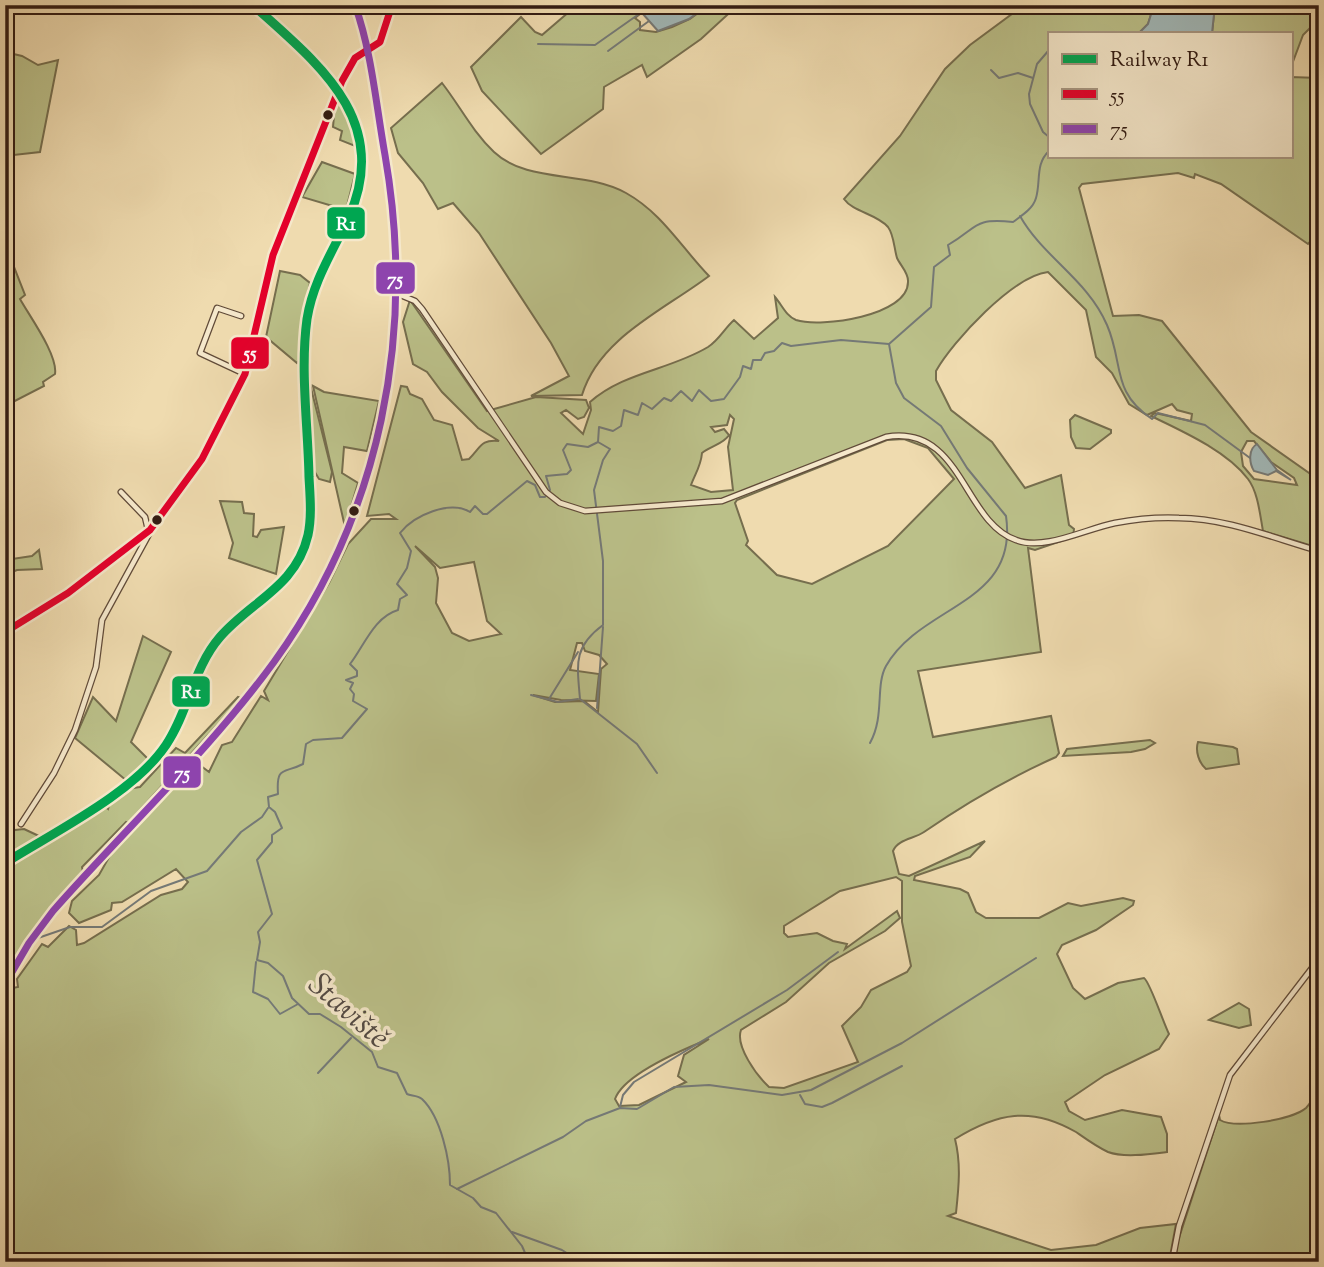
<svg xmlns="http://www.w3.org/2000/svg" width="1324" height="1267" font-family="'Sorts Mill Goudy',serif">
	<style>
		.green { fill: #bbc089; stroke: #766e4e; stroke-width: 2; fill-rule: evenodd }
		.water { fill: #a1b8b8; stroke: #757976; stroke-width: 2 }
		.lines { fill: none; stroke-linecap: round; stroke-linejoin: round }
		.stream { stroke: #757976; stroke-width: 2 }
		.minor-casing { stroke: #614b39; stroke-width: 7 }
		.major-casing { stroke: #321b12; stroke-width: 10 }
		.minor { stroke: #f5e8cb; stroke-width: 4.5 }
		.major { stroke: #efdbaf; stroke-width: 7 }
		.bus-1-casing { stroke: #f5e8cb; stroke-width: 12 }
		.bus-2-casing { stroke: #f5e8cb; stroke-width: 12 }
		.bus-1 { stroke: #e4002b; stroke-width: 7 }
		.bus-2 { stroke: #8e44ad; stroke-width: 7 }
		.rail-1-casing { stroke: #f5e8cb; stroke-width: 14 }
		.rail-1 { stroke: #00a651; stroke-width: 9 }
		.bus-dot { fill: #321b12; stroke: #f5e8cb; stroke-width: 2.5 }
		.labels { text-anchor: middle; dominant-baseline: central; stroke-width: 7; stroke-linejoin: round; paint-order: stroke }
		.water-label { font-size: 32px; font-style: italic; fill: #534a44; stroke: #f5e8cb }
		.line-badge { stroke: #f5e8cb; stroke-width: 2.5 }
		.badge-label { font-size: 19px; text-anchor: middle; font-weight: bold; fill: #fff }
	</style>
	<rect width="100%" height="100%" fill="#efdbaf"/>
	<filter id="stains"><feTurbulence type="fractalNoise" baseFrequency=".00286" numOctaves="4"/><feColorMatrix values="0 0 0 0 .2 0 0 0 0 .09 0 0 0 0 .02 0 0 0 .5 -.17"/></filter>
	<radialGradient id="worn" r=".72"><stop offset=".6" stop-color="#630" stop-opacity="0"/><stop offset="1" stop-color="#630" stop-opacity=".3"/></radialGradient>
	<g class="green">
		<path d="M577,5H627L621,14L629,5H641L640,14L635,18L640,22V30L656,32L672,27L690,19L709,5H738L701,39L647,77L642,65L604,87L603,109L541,154L482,91L471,67L521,17L535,32L542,35Z"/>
		<path d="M1024,5H1154L1148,24L1139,33H1049V156H1291V77L1319,78V230L1308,244L1221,184L1195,174L1194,178L1178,173L1082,184L1079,188L1113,316L1139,315L1162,321L1251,432L1319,480V548L1263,531C1260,515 1258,492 1248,479C1227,451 1182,431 1151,416L1155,413L1191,421L1192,414L1177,410L1172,404L1147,415L1129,404L1112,373L1096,357L1086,310L1048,272C1013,276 953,341 936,371V380L951,410L992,442L1025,488L1061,475L1069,525L1074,529L1073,537L1035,550L1028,548L1041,652L918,671L933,737L1051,716L1059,753L1056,757C1009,778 966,803 924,832C914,839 898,839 893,851L899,874L909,876L985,841L970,857L915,876L914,880L960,889L968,893L976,912L986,918H1039L1068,903L1081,906L1123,898L1134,901L1133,905L1096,930L1062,945L1057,954L1073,988L1085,999L1118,983L1144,978C1150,982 1163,1022 1169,1034L1159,1049L1105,1075L1065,1102L1069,1111L1085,1120L1122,1110L1161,1117L1167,1134V1152C1151,1154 1124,1158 1108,1152C1097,1147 1086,1139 1076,1132C1031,1106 997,1113 955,1139C961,1163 959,1185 956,1213L948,1216L1051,1250L1096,1245L1140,1228L1176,1224L1169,1262H5L12,1246L11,1238L5,1235L7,989L18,987L17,979L42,944L48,947L69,926L76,930L77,945L84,943L161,895L182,889L188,882L176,869L122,902L112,903L111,910L79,923L69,913L72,901L99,875L112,852L197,763L209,772L222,745L232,742L261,696L268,700L264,691L329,583L348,544L371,519H396L389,514L367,516L401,386L407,387L410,394L422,399L434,420L452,425L462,460L469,459C481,447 481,439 499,441L478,428L442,392L427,372L413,364L403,322L410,300L487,411L536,397L586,400L589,408L584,417L578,419L566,410L561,413L583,434L591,410L590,402C624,372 670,370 708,347C719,340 724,329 734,320L754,339L778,318L775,297C782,305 786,316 796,320C821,328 908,316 908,282C909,273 900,265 897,258C894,248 894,235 888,227C877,214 853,212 844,199L900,136L945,69L970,45ZM730,415L734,419L728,447L733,490L711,492L691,485C695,474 701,466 702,453C710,446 724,444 729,435L724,429L715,432L711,427L727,425ZM904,439L928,448L954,479L888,546L812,584L777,575L746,545L748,541L735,503L737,500L887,440ZM1247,441H1254L1271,462L1294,478L1297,485L1254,479L1243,466L1241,452ZM415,546L440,568L474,562L487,621L501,634L469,641L452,633L436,603L438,578L435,567ZM577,643H582L585,651L599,655L607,664L601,669L598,712L584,701L555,702L533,695L561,700L596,701L599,674L570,670ZM896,877L902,881V922L911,966L907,972L871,990L861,1007L842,1026L858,1062L784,1088L769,1087C757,1076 735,1046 741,1030L786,1002L829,963L885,931L900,918L897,911L845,949L847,944L833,941L817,933L788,937L784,933V926L840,891ZM709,1039L684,1055L678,1076L686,1082L639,1105L619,1106L615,1099C624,1074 684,1049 709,1039Z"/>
		<path d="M1215,5H1315L1316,22L1303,35L1291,67V33H1212Z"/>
		<path d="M5,52L22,56L38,65L58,60L40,152L5,156Z"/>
		<path d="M442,83C460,106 472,131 494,152C528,184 585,170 626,193C662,213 681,247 709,276C664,310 599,338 582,395L531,396L569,376L551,343L479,233L453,203L438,209L423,183L398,153L391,128Z"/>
		<path d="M339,97L349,116L355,146L340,140L342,131L333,127L335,105Z"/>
		<path d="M322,162L355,174L346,210L302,197Z"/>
		<path d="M5,244L25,295L20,299C30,317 58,355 55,374L43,382L44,386L5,406Z"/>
		<path d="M280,271L300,275L310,283L301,324L302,357L297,363L266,337Z"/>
		<path d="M309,380L332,472L330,482L319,479L313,469Z"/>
		<path d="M313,386L324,392L379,401L367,451L344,447L342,473L358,483L345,527Z"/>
		<path d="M1075,415L1111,430V433L1090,449L1076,448L1071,437L1070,420Z"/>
		<path d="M220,501L242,502L244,513L254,514L253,536L257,537L261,530L284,527L276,574L229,558L233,543Z"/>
		<path d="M39,550L42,569L17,570L5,575V560L32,556Z"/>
		<path d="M143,636L171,652L131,742L150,761L127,781L75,738L93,697L116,721Z"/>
		<path d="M238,697L241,698L230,711L128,823L126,822L82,867L83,872L34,929L5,976V866L98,807L103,805L108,809C110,795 128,788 140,787L176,748L185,753Z"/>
		<path d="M1150,740L1155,743L1145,749L1131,752L1063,756L1067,749Z"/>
		<path d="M1198,742L1233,747L1237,749L1239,764L1206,769C1199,763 1195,751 1198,742Z"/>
		<path d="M24,829L41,837L5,860V839L15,830Z"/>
		<path d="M1239,1003L1249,1009L1251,1025L1239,1028L1209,1020Z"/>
		<path d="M1319,1090V1262H1175L1177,1244L1219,1115L1220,1120C1235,1129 1292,1120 1306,1108C1311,1103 1314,1095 1319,1090Z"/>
	</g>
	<g class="water">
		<path d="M641,5H708L689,19L658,31L643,14H640Z"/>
		<path d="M1154,5H1215L1212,33H1139L1148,24Z"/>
		<path d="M1257,444L1277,470L1291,480L1276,471L1268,475L1254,471C1249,463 1248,449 1257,444Z"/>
	</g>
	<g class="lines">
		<g class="stream">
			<path d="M538,44L595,45L639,14"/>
			<path d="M1049,50L1037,64L1029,94L1030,104L1043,132L1049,137"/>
			<path d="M608,51L649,21"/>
			<path d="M991,70L999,78L1018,73L1033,78"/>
			<path d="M1020,216C1043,257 1088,280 1107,325C1124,364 1111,392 1152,419L1158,413L1205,425L1250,458"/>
			<path d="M598,442L610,449L603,460L594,490L603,561V625C573,647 577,664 580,699L637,744L657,773"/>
			<path d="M531,695L558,702L578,699"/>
			<path d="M549,699L578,652"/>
			<path d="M597,708L603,627"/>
			<path d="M870,743C885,716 875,686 886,666C921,604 1019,605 1006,516L967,468L941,426L904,398L896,383L889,344"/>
			<path d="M38,938L70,927H102L151,891L207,871L241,832L262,817L268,808"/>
			<path d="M256,962L253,992L268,999L280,1014L298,1004"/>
			<path d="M318,1073L351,1038"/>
			<path d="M800,1095L805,1104L822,1107L832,1103L902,1066"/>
			<path d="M620,1107L623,1095L634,1082L787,990L838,952"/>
			<path d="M457,1189L563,1137L586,1121L620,1108L637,1109L674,1087L709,1085L782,1095L811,1090L902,1043L1036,958"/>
			<path d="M512,1232L562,1250L581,1262"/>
			<path d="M529,1262L522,1246L496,1213L481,1207L473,1198L450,1185C450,1160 441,1117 422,1099C417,1095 411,1096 407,1094L397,1073L378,1067L372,1052L341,1027L320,1014H309L292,998L283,976L268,963L257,960L260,942L258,932L272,914L257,860L272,842V835L282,828L275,812L269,807L268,797L278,794C276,765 284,774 303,764L306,744L313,740L342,738L367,709L353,701L354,694L350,689L353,683L346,680L357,676V671L350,664C364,646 374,617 398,610L400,599L407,595L397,584L407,568L411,551L400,533C414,515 450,500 470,512L475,506L483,514H487L527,481L535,485L540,497H545L550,490L546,476L567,474L571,470L563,450L567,444L588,447L598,442L599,427L613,431L621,426L624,410L638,415L642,403L652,409L664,398L671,401L681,391L692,401L699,390L711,401L724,399L740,377L743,366L751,369L753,360H761L765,353L774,351L782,343L791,346L841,340L889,344L931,307L934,267L950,255L948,245C979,227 972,218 1013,222C1021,216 1033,209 1036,198C1041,181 1035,164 1049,151"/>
		</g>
		<g class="minor-casing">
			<g id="minor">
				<path d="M398,294L415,301L422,309L546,492L560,503L585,511L722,501L886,437C962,424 963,522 1016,540C1045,551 1085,529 1115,523C1136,519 1157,517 1179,518C1226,518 1273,538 1319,551"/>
				<path d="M241,316L217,308L200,353L245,374"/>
				<path d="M5,632L68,593L150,530L202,459L245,374L273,255L342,81L355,58L380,42L392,5"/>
				<path d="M21,824L54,773L75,730L96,667L102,620L149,534L145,517L121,492"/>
				<path d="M1172,1262L1179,1226L1230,1075L1319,959"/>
			</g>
		</g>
		<g class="major-casing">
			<path id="major" d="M5,984L29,943L53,911C126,828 209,751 274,662C381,514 416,333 385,155C376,105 372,53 355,5"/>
		</g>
		<use href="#minor" class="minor"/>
		<use href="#major" class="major"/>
		<g class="bus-1-casing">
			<path id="bus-1" d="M5,632L68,593L150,530L202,459L245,374L273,255L342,81L355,58L380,42L392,5"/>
		</g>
		<g class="bus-2-casing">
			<path id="bus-2" d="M5,984L29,943L53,911C126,828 209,751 274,662C381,514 416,333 385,155C376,105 372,53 355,5"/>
		</g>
		<use href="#bus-1" class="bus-1"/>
		<use href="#bus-2" class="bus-2"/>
		<g class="rail-1-casing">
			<path id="rail-1" d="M5,863C54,832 134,793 166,745C189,711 193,668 220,637C251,601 296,587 308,535C312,516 310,496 309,477C308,425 300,370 307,319C313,281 333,251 349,217C392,119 317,63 253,5"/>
		</g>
		<use href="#rail-1" class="rail-1"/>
	</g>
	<g class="bus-dot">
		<circle cx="328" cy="115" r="6"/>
		<circle cx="354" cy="511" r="6"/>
		<circle cx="157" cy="520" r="6"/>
	</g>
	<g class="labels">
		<g class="water-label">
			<text transform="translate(348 1012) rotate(41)">Staviště</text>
		</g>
	</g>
	<g class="line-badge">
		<rect x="326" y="206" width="40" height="34" rx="7" fill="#00a651"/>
		<rect x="375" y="261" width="41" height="34" rx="7" fill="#8e44ad"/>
		<rect x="230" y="336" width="40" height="34" rx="7" fill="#e4002b"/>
		<rect x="171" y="675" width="40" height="33" rx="7" fill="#00a651"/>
		<rect x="162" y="755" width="40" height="34" rx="7" fill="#8e44ad"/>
	</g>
	<g class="badge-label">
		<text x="346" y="230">R1</text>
		<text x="395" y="285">75</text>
		<text x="250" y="359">55</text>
		<text x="191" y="698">R1</text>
		<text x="182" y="779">75</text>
	</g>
	<rect width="1324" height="1267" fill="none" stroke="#efdbaf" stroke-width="28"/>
	<rect x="7" y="7" width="1310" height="1253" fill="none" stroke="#321b12" stroke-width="3.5"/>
	<rect x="14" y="14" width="1296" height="1239" fill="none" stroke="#321b12" stroke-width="2"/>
	<rect x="1048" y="32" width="245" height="126" fill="#f5e8cb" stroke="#a79681" stroke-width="2"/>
	<rect x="1062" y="54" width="35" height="10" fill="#00a651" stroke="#a79681" stroke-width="2"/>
	<text x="1110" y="66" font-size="21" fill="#321b12">Railway R1</text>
	<rect x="1062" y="89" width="35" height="10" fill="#e4002b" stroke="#a79681" stroke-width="2"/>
	<text x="1110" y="102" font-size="21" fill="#321b12">55</text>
	<rect x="1062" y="124" width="35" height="10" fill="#8e44ad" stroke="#a79681" stroke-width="2"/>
	<text x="1110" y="136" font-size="21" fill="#321b12">75</text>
	<rect width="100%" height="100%" filter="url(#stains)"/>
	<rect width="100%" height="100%" fill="url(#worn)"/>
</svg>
